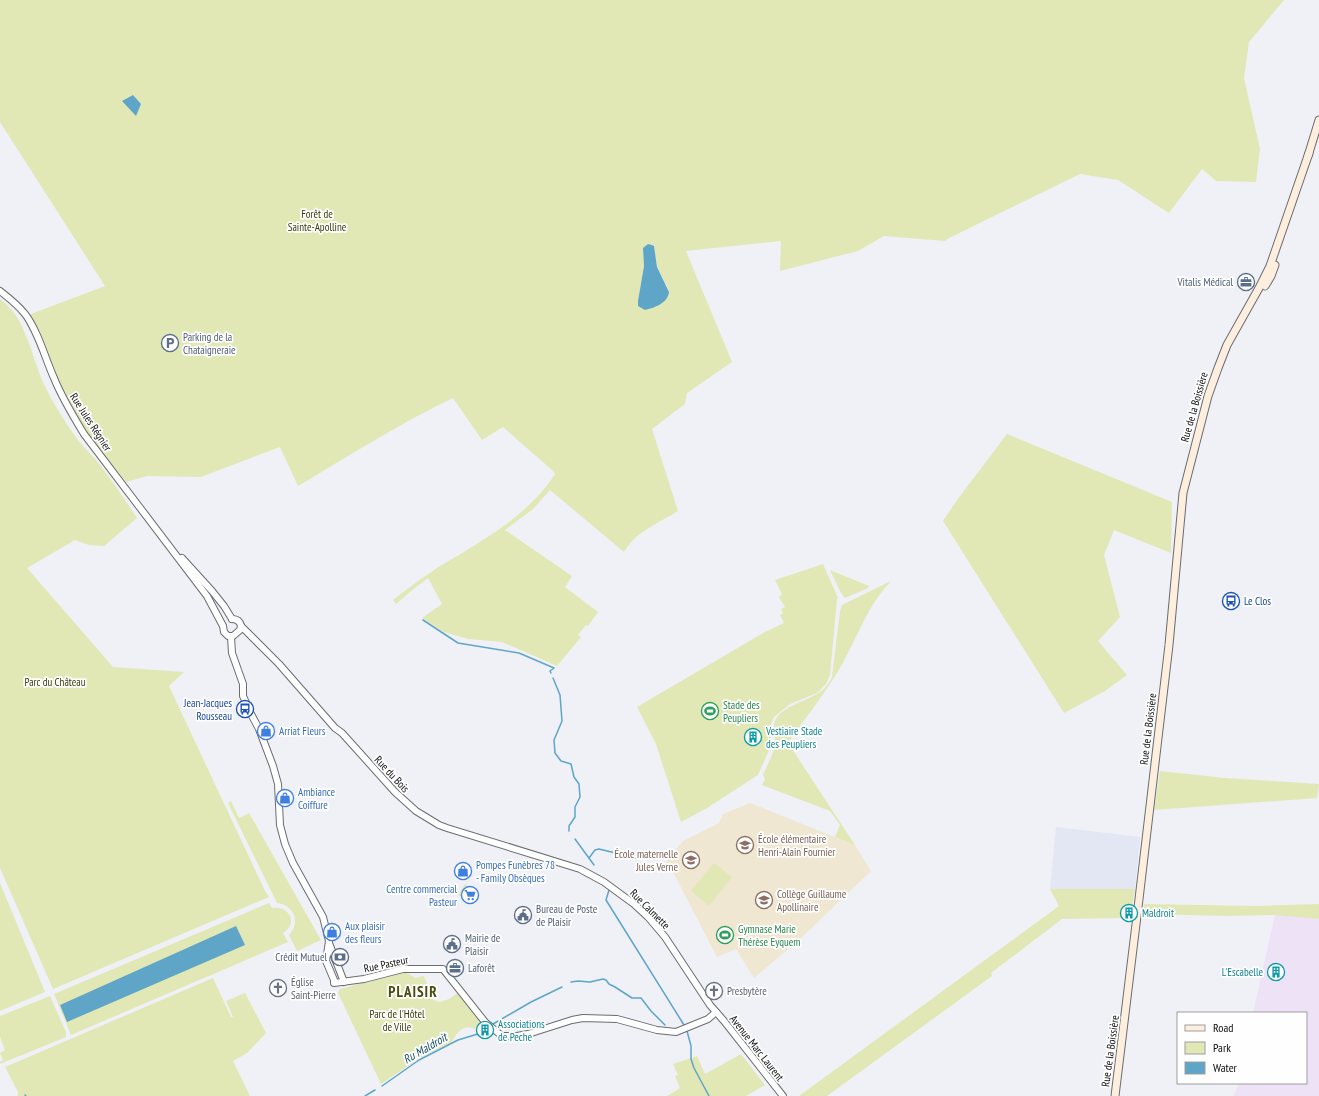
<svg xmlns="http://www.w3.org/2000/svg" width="1319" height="1096" font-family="'PT Sans Narrow',sans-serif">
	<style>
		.built { fill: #e2e7f3 }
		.education { fill: #efe7d1 }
		.medical { fill: #eee2f6 }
		.green { fill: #e1e8b6; fill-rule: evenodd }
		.water { fill: #5ea5c8 }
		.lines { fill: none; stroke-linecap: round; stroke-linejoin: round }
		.stream { stroke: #5ea5c8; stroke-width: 1.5 }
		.tertiary-casing { stroke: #6a6c71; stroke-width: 8 }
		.secondary-casing { stroke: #6a6c71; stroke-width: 9 }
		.tertiary { stroke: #fff; stroke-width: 6 }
		.secondary { stroke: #fdeedd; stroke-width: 7 }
		.labels { text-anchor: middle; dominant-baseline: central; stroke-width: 3.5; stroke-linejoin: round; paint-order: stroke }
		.park-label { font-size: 11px; fill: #373c07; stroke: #fefefe }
		.service-label { font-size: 11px; fill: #4e5e75; stroke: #fefefe; text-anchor: start }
		.street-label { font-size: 11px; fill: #0d0d0f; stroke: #fefefe }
		.transit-label { font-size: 11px; fill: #164399; stroke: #fefefe; text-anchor: start }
		.leisure-label { font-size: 11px; fill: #27864d; stroke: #fefefe; text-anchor: start }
		.shop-label { font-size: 11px; fill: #366cbe; stroke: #fefefe; text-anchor: start }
		.culture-label { font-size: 11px; fill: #0d838f; stroke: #fefefe; text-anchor: start }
		.education-label { font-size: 11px; fill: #785e54; stroke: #fefefe; text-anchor: start }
		.worship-label { font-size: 11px; fill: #5b616d; stroke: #fefefe; text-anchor: start }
		.water-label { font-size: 12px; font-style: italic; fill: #144e67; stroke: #fefefe }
		.district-label { font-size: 15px; font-weight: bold; letter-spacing: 1px; fill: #484b0e; stroke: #fefefe }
	</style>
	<rect width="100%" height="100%" fill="#eff1f6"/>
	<path class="built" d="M1056,827L1140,837L1135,889H1050Z"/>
	<path class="education" d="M750,803L855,845L871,871L799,940L754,978L736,949L717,957L674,874L664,865L683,841L719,823L723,814Z"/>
	<path class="medical" d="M1275,915H1319V1096H1234L1238,1083H1306V1013H1253Z"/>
	<g class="green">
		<path d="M0,0H1284L1249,42L1244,78L1260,149L1256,182L1216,181L1202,169L1169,213L1118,180L1080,174L949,238L945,241L884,236L858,251L780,271L781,241L686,251L732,362L687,393L685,404L652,429L678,511C659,523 635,532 624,552L550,490L533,509L505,530L572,576L565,587L598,612L588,626L586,625L578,635L581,637L557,666L502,642L468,639L444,632L422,618L442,604L428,578L411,591L396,604L393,600C405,591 417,581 430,573C439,566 449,561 459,555C495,533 532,510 555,474L553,471L503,427L482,440L453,398C400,423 349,456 298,486L280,447L201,477L147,476L126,482L124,479L79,424L59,387L23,317L105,286L0,122ZM647,244L653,245L654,246L657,267L669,290L645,310L639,306C639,291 642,279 644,265C645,255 641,253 647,244Z"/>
		<path d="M0,299C26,317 31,355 43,382C52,402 65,422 78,440C85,449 93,456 100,465C113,482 125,500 137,518L104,546L89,545L75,540L27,568L113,667L184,672L169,686L265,891L269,897L53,989L0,868Z"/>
		<path d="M1007,434L1172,502L1171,553L1114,530L1104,555L1120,617L1098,641L1127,675L1105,691L1064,713L943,521L957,500Z"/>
		<path d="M823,564L838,598L837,599L830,675L826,684L817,693L790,704L774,717L771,724V746L758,775L707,808L681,822L656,744L637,707L765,632L784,623L780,615L783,613L781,609L785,607L779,597L782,594L775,580Z"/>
		<path d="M830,570L869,586L868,588L845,598L841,593Z"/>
		<path d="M891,581C866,607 856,642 837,673C822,697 804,720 788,743L855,845L835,837L840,825L830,811L762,785L765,779L763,775C767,765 774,754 775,743C775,733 771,724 778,716C795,698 822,701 832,677L840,611L842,605Z"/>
		<path d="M1160,771L1225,778L1319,784L1317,798L1154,810Z"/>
		<path d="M231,801L239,818L249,813L321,940L297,951L289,935C301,922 294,905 277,903L228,803Z"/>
		<path d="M714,863L732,877L709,906L691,891Z"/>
		<path d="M0,883L45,992L0,1011Z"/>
		<path d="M465,884L472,889L466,899L458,895Z"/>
		<path d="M1050,889H1135L1130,918L1062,919L991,973L992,976L827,1096H799L1059,906Z"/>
		<path d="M269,903L272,908C289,905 299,923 283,933L288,942L71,1035L54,994Z"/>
		<path d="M1144,904L1257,906L1319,904V919L1275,915L1228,916L1144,914Z"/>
		<path d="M403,972L409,974L415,978L424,976L433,1000L440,1002L449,999L459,992L484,1022L474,1029C463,1024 456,1033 452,1042L418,1059L381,1084L338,993L340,989Z"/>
		<path d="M213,978L231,1017H233L226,1001L245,993L266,1033L247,1053L233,1061L250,1096H18V1092L5,1067Z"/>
		<path d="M50,996L66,1032V1037L0,1064V1062L3,1060L0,1053L5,1050L0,1037V1016Z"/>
		<path d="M741,1054L765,1085L746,1096H667L680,1088L675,1076L678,1075L673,1064L697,1056L705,1074Z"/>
	</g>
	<g class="water">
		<path d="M133,95L141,104L136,116L122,101Z"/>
		<path d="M648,244L652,245L654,246L657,267L669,292C668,303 654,308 645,310L638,306V301L644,266L643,248Z"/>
		<path d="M236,926L245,945L67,1022L60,1005Z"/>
	</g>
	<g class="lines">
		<g class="stream">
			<path d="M423,620L458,643L519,653L554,668L550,671L551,673"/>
			<path d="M553,678L560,695L562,721L554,740L555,753L561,761L571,764L574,777L579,784L580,797L575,807V817L569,826V831"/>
			<path d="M575,839L594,865"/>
			<path d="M589,858L595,850L599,849L636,858"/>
			<path d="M609,890L606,900L684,1025"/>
			<path d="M571,982L578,981L590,982L603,979L606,980L609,984L615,987L632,998H641L651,1011L665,1025"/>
			<path d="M493,1024L531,1002L562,987"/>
			<path d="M687,1031L691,1046V1059L694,1068L709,1096"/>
			<path d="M382,1086L419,1060L458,1040L481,1033"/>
			<path d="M25,1095L26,1096"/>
			<path d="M365,1096L375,1090"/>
		</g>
		<g class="tertiary-casing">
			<g id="tertiary">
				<path d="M0,291C9,298 18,305 25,314C38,331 45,358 54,378C62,398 73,416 84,434L207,596L223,626L224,632L228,636H233L240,630L241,626"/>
				<path d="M182,558L212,591L224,606L232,619"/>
				<path d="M232,619C237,619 240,621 241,626L279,664L335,728L342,733L395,792L416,811L439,825L447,828L580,869L604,882L634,904L648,917L665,937L710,1005L724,1021L783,1096"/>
				<path d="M231,637L232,653L243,684V696L250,712L259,729L273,766L278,784L280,825L285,844L293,863L323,917L329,941L326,961L334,980V983L364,979L403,969H443L485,1022L502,1036H517L528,1034L572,1020L583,1018L617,1019L657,1030L676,1032L708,1019L716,1012"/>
				<path d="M329,943L344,982"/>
			</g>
		</g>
		<g class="secondary-casing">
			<g id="secondary">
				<path d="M1308,156L1319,120"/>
				<path d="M1265,286L1271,276L1275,265"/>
				<path d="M1115,1096L1137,916L1169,645L1183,493L1208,396L1218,368L1227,345L1259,288L1270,266L1309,153"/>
			</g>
		</g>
		<use href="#tertiary" class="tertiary"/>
		<use href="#secondary" class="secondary"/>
	</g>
	<defs>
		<g id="office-ring" transform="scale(0.9)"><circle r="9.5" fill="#fefefe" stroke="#5c6f8a" stroke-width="1.5"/><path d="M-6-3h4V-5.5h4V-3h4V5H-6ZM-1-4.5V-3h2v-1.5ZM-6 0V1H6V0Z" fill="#5c6f8a"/></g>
		<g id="parking-ring" transform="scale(0.9)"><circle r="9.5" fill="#fefefe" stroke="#5c6f8a" stroke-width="1.5"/><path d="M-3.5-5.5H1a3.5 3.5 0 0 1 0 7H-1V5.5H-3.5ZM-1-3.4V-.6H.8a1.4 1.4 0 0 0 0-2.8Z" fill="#5c6f8a"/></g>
		<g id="bus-ring" transform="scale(0.9)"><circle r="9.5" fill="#fefefe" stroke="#1a4fb4" stroke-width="1.5"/><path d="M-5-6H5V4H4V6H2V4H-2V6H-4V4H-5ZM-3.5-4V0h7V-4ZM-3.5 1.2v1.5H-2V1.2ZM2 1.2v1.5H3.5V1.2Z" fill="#1a4fb4"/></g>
		<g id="stadium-ring" transform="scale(0.9)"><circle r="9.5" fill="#fefefe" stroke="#2e9e5b" stroke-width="1.5"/><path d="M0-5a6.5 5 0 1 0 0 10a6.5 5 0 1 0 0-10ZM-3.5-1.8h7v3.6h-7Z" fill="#2e9e5b"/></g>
		<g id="shop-ring" transform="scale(0.9)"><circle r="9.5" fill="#fefefe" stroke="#3f7fe0" stroke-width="1.5"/><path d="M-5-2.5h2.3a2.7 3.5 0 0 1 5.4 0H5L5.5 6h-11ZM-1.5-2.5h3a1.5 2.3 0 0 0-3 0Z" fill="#3f7fe0"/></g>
		<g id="building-ring" transform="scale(0.9)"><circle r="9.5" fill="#fefefe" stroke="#0f9aa8" stroke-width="1.5"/><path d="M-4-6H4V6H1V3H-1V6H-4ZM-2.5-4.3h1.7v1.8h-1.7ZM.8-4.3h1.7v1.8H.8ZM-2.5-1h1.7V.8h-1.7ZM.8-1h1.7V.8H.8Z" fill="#0f9aa8"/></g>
		<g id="school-ring" transform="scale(0.9)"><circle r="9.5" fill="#fefefe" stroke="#8d6e63" stroke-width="1.5"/><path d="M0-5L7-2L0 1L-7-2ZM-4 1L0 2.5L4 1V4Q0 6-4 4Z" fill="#8d6e63"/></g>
		<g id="supermarket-ring" transform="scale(0.9)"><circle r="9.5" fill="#fefefe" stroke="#3f7fe0" stroke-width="1.5"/><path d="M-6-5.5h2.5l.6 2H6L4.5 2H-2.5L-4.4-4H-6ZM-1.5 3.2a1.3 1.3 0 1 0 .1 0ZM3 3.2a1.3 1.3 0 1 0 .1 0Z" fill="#3f7fe0"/></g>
		<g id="civic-ring" transform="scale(0.9)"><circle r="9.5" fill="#fefefe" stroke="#5c6f8a" stroke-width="1.5"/><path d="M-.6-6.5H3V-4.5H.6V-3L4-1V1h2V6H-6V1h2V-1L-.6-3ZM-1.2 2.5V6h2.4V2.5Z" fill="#5c6f8a"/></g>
		<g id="bank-ring" transform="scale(0.9)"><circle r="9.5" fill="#fefefe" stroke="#5c6f8a" stroke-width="1.5"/><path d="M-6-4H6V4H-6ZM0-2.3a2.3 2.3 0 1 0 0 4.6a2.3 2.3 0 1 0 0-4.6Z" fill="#5c6f8a"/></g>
		<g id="church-ring" transform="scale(0.9)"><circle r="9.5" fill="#fefefe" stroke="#6b7280" stroke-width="1.5"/><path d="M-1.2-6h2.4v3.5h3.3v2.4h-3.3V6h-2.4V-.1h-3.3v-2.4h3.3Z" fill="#6b7280"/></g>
	</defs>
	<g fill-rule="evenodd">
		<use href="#office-ring" x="1246" y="282"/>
		<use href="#parking-ring" x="170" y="343"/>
		<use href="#bus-ring" x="1231" y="601"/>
		<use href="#bus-ring" x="245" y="709"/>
		<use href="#stadium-ring" x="710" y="711"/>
		<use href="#shop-ring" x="266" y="731"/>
		<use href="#building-ring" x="753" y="737"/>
		<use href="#shop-ring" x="285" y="798"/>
		<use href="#school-ring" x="745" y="845"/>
		<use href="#school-ring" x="691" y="860"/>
		<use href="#shop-ring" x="463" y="871"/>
		<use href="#supermarket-ring" x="470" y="895"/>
		<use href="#school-ring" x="764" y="900"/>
		<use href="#building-ring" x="1129" y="913"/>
		<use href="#civic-ring" x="523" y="915"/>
		<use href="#shop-ring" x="332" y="932"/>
		<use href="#stadium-ring" x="725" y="935"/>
		<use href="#civic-ring" x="452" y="944"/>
		<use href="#bank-ring" x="340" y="957"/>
		<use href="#office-ring" x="455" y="968"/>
		<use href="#building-ring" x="1276" y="972"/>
		<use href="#church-ring" x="278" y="988"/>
		<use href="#church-ring" x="714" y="991"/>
		<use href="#building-ring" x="485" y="1030"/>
	</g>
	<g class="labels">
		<g class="park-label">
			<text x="317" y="214">Forêt de<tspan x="317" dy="13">Sainte-Apolline</tspan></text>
			<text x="55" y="682">Parc du Château</text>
			<text x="397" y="1014">Parc de l'Hôtel<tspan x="397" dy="13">de Ville</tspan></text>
		</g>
		<g class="service-label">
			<text x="1233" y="282" text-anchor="end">Vitalis Médical</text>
			<text x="183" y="337">Parking de la<tspan x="183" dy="13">Chataigneraie</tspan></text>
			<text x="536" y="909">Bureau de Poste<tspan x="536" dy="13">de Plaisir</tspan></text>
			<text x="465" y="938">Mairie de<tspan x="465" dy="13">Plaisir</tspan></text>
			<text x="327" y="957" text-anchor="end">Crédit Mutuel</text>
			<text x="468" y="968">Laforêt</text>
		</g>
		<g class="street-label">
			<text transform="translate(1194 407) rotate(-74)">Rue de la Boissière</text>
			<text transform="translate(91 422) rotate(57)">Rue Jules Régnier</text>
			<text transform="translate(1148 729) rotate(-83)">Rue de la Boissière</text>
			<text transform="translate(392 774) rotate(47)">Rue du Bois</text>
			<text transform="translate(650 909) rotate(45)">Rue Calmette</text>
			<text transform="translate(386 964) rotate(-12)">Rue Pasteur</text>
			<text transform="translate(757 1048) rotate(52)">Avenue Marc Laurent</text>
			<text transform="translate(1110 1051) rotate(-82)">Rue de la Boissière</text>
		</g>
		<g class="transit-label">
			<text x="1244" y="601">Le Clos</text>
			<text x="232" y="703" text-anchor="end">Jean-Jacques<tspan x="232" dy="13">Rousseau</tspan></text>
		</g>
		<g class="leisure-label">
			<text x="723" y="705">Stade des<tspan x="723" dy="13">Peupliers</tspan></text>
			<text x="738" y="929">Gymnase Marie<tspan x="738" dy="13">Thérèse Eyquem</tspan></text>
		</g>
		<g class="shop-label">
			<text x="279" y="731">Arriat Fleurs</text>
			<text x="298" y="792">Ambiance<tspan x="298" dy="13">Coiffure</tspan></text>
			<text x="476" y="865">Pompes Funèbres 78<tspan x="476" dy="13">- Family Obsèques</tspan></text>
			<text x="457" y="889" text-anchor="end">Centre commercial<tspan x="457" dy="13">Pasteur</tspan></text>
			<text x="345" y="926">Aux plaisir<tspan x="345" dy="13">des fleurs</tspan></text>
		</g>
		<g class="culture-label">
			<text x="766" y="731">Vestiaire Stade<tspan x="766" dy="13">des Peupliers</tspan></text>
			<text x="1142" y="913">Maldroit</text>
			<text x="1263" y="972" text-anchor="end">L'Escabelle</text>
			<text x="498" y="1024">Associations<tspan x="498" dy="13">de Peche</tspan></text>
		</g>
		<g class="education-label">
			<text x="758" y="839">École élémentaire<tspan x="758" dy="13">Henri-Alain Fournier</tspan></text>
			<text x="678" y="854" text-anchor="end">École maternelle<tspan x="678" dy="13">Jules Verne</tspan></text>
			<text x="777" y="894">Collège Guillaume<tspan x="777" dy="13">Apollinaire</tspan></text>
		</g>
		<g class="worship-label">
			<text x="291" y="982">Église<tspan x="291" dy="13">Saint-Pierre</tspan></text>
			<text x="727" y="991">Presbytère</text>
		</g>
		<g class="water-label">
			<text transform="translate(425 1048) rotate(-30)">Ru Maldroit</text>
		</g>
		<g class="district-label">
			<text x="413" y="991">PLAISIR</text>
		</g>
	</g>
	<rect x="1177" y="1012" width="130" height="72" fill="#fefefe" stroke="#9e9e9e"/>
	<rect x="1185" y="1025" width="20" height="6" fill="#fdeedd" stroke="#9e9e9e"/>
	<text x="1213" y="1032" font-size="12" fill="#0d0d0f">Road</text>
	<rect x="1185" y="1042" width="20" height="12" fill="#e1e8b6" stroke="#9e9e9e"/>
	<text x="1213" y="1052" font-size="12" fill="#0d0d0f">Park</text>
	<rect x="1185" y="1062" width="20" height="12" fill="#5ea5c8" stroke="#9e9e9e"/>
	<text x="1213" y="1072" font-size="12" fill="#0d0d0f">Water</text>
</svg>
